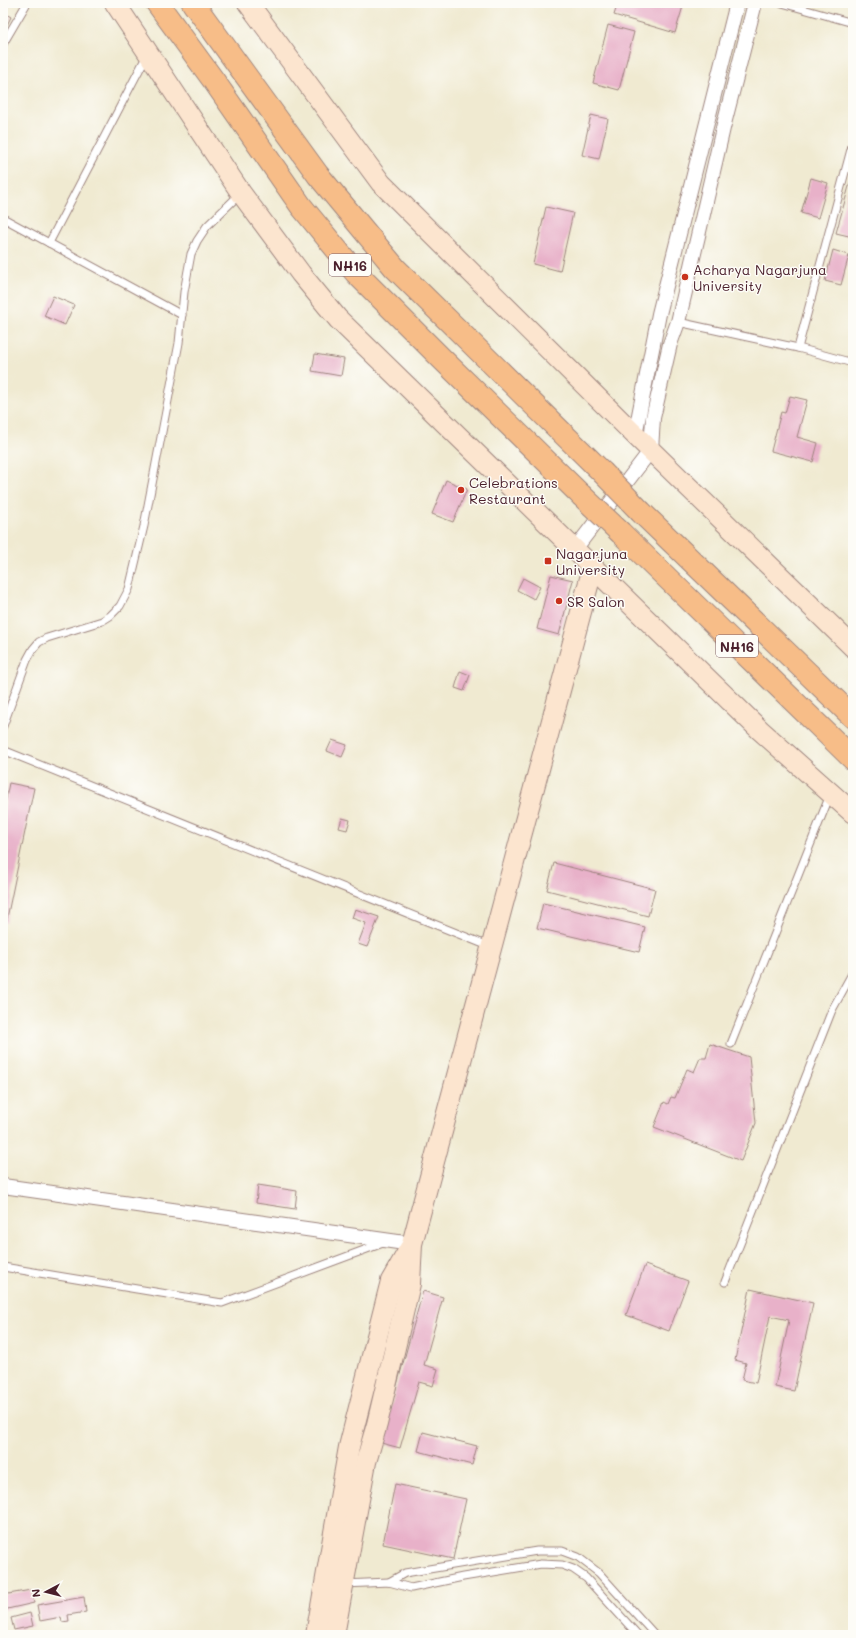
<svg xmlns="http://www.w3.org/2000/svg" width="856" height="1638" font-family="Mali,sans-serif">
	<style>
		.building { fill: #e8b1c9 }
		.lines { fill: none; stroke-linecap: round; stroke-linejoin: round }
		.lane-casing { stroke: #9d847e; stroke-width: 9 }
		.street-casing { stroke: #9d847e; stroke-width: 16 }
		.secondary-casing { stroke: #9d847e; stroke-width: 22 }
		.highway-casing { stroke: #9d847e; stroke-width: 24 }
		.lane { stroke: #fff; stroke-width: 7 }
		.street { stroke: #fff; stroke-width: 14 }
		.secondary { stroke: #fce5cf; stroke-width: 20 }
		.highway { stroke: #f7bd88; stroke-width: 22 }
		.highway-bridge-casing { stroke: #9d847e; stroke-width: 24; stroke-linecap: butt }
		.highway-bridge { stroke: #f7bd88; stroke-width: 22 }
		.poi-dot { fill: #c8321e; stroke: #fdfcf7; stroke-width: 1.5 }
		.labels { text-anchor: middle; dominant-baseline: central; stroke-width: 3; stroke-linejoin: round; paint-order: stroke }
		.shield { fill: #fdfcf7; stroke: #806168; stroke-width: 1 }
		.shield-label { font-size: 13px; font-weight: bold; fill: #4a1f2b }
		.poi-label { font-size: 14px; fill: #4a1f2b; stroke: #fdfcf7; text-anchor: start }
	</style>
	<rect width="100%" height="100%" fill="#fdfcf7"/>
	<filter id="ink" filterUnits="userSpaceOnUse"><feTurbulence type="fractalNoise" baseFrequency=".025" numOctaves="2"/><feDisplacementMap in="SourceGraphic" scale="8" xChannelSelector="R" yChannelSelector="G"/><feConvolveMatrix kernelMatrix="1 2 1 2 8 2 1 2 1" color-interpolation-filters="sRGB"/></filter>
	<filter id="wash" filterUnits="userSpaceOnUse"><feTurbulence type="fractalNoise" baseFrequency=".012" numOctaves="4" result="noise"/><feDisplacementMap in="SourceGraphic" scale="16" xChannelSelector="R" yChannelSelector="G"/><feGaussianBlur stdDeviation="0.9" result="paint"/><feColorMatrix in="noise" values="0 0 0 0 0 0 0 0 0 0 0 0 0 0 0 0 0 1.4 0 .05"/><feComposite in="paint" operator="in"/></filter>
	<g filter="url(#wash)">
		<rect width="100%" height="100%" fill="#f0ead1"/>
		<g id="blocks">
			<g class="building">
				<path d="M618,3H684L675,33L614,15Z"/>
				<path d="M3,12L11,17L3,33Z"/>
				<path d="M608,25L634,32L619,90L593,83Z"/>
				<path d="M591,115L608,119L599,159L582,155Z"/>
				<path d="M811,178L828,183L818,218L801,213Z"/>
				<path d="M851,179L853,180V237L836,233Z"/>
				<path d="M546,207L573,213L560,271L533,264Z"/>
				<path d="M833,250L849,255L841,285L825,281Z"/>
				<path d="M53,296L74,305L65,325L44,316Z"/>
				<path d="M315,354L344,359L341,376L312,371Z"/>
				<path d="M790,396L807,400L797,437L818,443L813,462L771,451L781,412L785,413Z"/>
				<path d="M446,480L467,489L453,522L432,514Z"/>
				<path d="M551,575L573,580L559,635L537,629Z"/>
				<path d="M523,578L540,587L534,599L517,590Z"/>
				<path d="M460,671L470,675L464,691L455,688Z"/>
				<path d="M332,740L347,745L342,757L327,751Z"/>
				<path d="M9,783L34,788L6,923L3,922V813Z"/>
				<path d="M342,818L350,820L347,830L339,828Z"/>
				<path d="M554,863L655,889L648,916L547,890Z"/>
				<path d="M543,903L645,927L639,952L537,928Z"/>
				<path d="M355,909L379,917L367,947L358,944L366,923L352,918Z"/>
				<path d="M710,1044L749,1057L756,1123L741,1161L654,1127L664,1102L668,1104L671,1097L675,1098L687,1069L694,1072L700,1058H706Z"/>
				<path d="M258,1185L297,1191L295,1209L256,1203Z"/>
				<path d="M645,1265L688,1281L669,1331L626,1315Z"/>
				<path d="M750,1289L813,1303L794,1391L775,1387L789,1320L770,1316L756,1383L742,1380L746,1363L735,1360Z"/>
				<path d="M423,1291L443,1297L424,1365L438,1369L433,1386L419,1382L400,1448L381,1443Z"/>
				<path d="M423,1432L477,1446L472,1465L418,1451Z"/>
				<path d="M395,1484L466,1499L453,1559L383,1544Z"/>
				<path d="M31,1590L34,1603L3,1610V1595Z"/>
				<path d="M84,1597L86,1612L68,1615L69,1621L62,1622L61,1617L40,1621L37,1605Z"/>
				<path d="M30,1613L33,1626L14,1630L11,1618Z"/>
			</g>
		</g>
	</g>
	<g filter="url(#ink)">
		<use href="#blocks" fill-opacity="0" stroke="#9d847e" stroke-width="1"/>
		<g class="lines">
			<g class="lane-casing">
				<g id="lane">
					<path d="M782,3L853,23"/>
					<path d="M3,44L27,3"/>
					<path d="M3,218L182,315"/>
					<path d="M49,243L147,55"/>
					<path d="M678,322L798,348L853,363"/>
					<path d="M798,348L853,142"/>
					<path d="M3,726L27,660L33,649L39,642L47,638L102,621L110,616L120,606L129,589L144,526L179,343L184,292L191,254L197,241L207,226L240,194"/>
					<path d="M3,750L491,947"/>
					<path d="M731,1044L830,795"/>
					<path d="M3,1267L222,1303L383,1243"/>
					<path d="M725,1282L832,1010L853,972"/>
					<path d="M389,1582L405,1573L537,1551H562L578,1557L599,1573L655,1635"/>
					<path d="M344,1584L389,1582L411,1588L463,1577L541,1564L562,1565L573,1569L586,1578L638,1635"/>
				</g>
			</g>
			<g class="street-casing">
				<g id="street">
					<path d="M635,435L659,314L737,3"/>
					<path d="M575,549L651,450L653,418L670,344L678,322L724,124L755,3"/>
					<path d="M3,1186L412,1244"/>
				</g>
			</g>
			<g class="secondary-casing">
				<g id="secondary">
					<path d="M115,3L241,193L301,274L338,319L760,730L853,813"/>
					<path d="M248,3L381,183L635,435L853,647"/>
					<path d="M316,1635L349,1447L391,1281L410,1248"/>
					<path d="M334,1635L366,1462L377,1424L410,1284L412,1244L593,567"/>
				</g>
			</g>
			<g class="highway-casing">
				<g id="highway">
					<path d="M157,3L214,81L301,206L356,273L441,358L581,495"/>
					<path d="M193,3L318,175L395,268L602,472"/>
					<path d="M641,512L853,717"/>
					<path d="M621,533L853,759"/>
				</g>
			</g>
			<use href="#lane" class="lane"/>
			<use href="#street" class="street"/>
			<use href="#secondary" class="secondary"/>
			<use href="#highway" class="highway"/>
			<g class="highway-bridge-casing">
				<g id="highway-bridge">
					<path d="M602,472L641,512"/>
					<path d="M581,495L621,533"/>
				</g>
			</g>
			<use href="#highway-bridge" class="highway-bridge"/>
		</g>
	</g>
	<g class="poi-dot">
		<circle cx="685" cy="277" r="4"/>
		<circle cx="461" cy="490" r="4"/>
		<rect x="544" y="557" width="8" height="8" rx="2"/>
		<circle cx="559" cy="601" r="4"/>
	</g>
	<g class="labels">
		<g class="shield">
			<rect x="329" y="254" width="42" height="22" rx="3"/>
			<rect x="716" y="635" width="42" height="22" rx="3"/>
		</g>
		<g class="shield-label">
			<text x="350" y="265">NH16</text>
			<text x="737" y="646">NH16</text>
		</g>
		<g class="poi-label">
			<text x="693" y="269">Acharya Nagarjuna<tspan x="693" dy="16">University</tspan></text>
			<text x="469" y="482">Celebrations<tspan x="469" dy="16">Restaurant</tspan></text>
			<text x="556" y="553">Nagarjuna<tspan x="556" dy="16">University</tspan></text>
			<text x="567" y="601">SR Salon</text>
		</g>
	</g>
	<rect width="856" height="1638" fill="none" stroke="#fdfcf7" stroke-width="16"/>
	<g transform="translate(46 1592) rotate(263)" stroke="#fdfcf7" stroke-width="3" paint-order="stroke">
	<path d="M0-3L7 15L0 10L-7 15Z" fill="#4a1f2b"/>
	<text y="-6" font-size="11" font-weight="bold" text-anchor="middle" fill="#4a1f2b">N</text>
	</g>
</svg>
